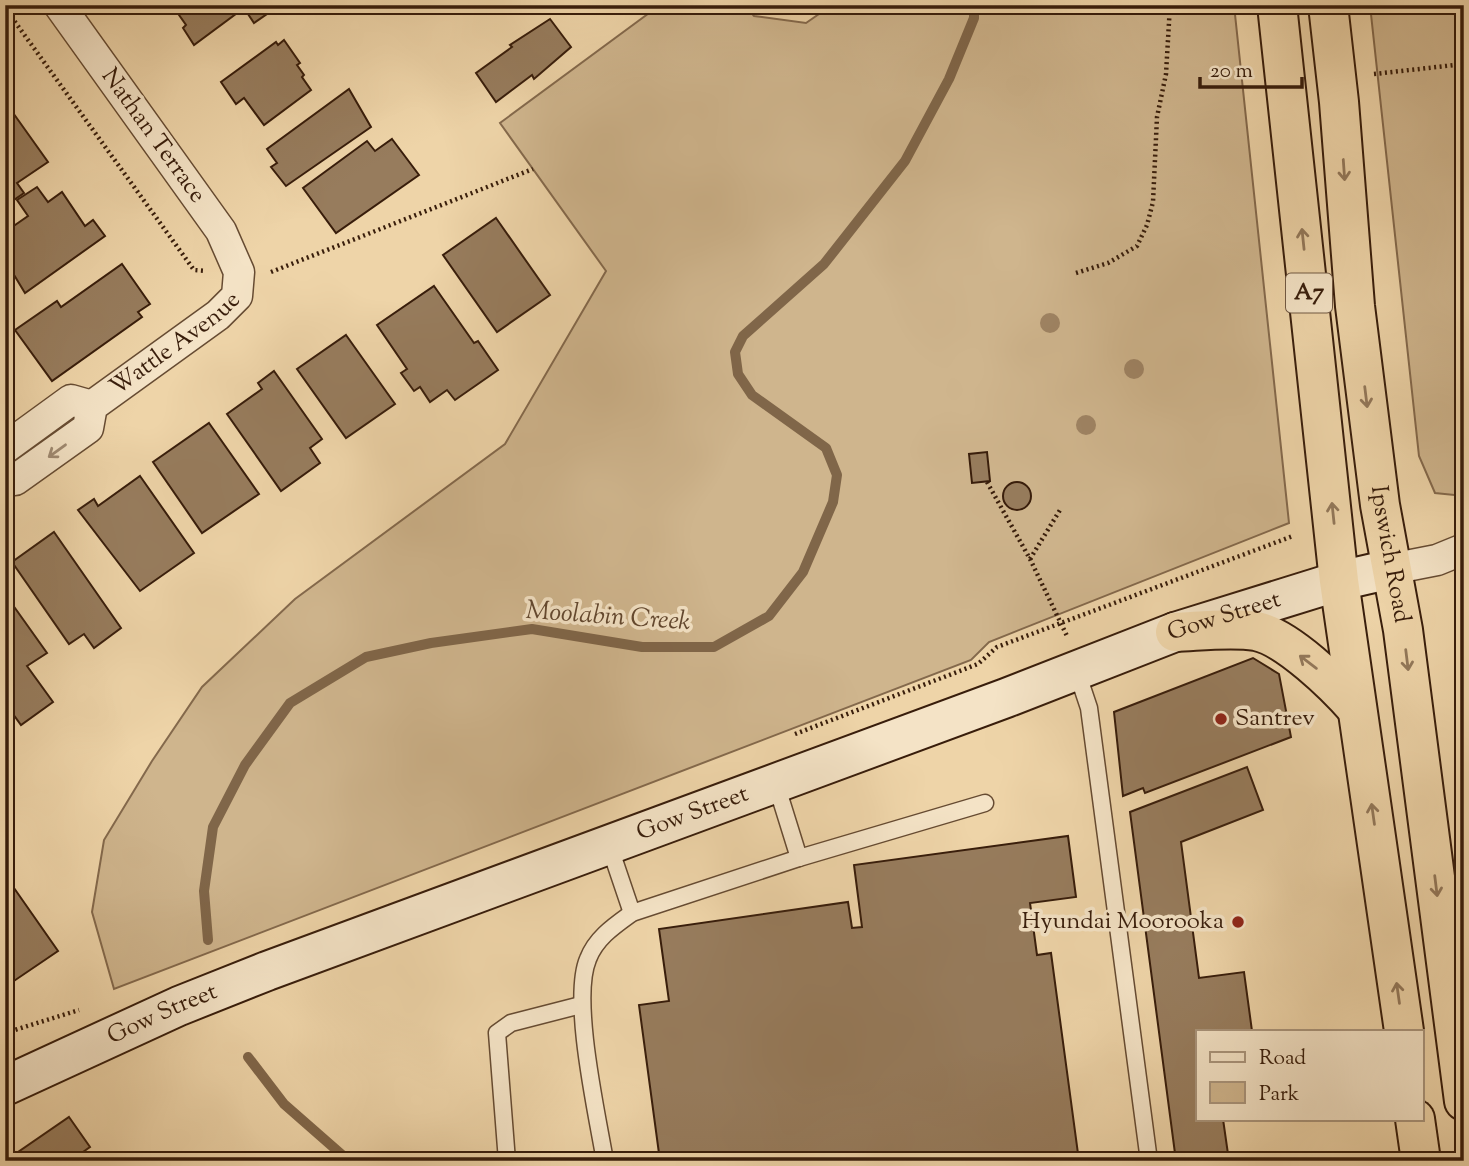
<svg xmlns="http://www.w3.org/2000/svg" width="1469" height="1166" font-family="'Sorts Mill Goudy',serif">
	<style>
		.green { fill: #cfb58d; stroke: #84694c; stroke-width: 2 }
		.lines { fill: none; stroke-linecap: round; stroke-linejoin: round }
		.stream { stroke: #806649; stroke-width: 10 }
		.building { fill: #977c5d; stroke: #381d0b; stroke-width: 2 }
		.lane-casing { stroke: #664b32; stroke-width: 19 }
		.street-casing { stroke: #664b32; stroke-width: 33 }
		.secondary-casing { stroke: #381d0b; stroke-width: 42 }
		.highway-casing { stroke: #381d0b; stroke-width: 42 }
		.path { stroke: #381d0b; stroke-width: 4.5; stroke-dasharray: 2 3.5; stroke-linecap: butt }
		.lane { stroke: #f4e3c6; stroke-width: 16 }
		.street { stroke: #f4e3c6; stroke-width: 30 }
		.secondary { stroke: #f4e3c6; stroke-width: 38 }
		.highway { stroke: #eed4a8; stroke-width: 38 }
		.tree { fill: #9f8464 }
		.oneway { stroke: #93785a }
		.oneway2 { stroke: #9f8a72 }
		.poi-dot { fill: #8f2418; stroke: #f4e3c6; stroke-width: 2.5 }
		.labels { text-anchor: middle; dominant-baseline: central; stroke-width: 7; stroke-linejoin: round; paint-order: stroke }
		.shield { fill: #f4e3c6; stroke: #705843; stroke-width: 2 }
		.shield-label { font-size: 23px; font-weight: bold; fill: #381d0b }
		.street-label { font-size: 24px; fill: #381d0b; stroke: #f4e3c6 }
		.poi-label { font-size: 24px; fill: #381d0b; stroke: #f4e3c6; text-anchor: start }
		.water-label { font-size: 26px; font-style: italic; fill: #62472f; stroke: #f4e3c6 }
	</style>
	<rect width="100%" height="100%" fill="#eed4a8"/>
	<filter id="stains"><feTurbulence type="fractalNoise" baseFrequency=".00286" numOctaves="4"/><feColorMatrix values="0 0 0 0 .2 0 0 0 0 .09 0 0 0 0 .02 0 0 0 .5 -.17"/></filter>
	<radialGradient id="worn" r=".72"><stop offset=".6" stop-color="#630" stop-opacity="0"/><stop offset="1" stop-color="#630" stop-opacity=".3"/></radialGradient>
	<g class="green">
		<path d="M660,5H745L754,16L806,23L832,5H1234L1289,523L989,642L971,660L114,989L92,912L104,840L152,761L202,687L295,599L505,444L606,271L500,123Z"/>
		<path d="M1370,5H1464V496L1435,493L1419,456Z"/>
	</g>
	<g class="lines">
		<g class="stream">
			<path d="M208,940L204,891L213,827L245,765L290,703L366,657L431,643L532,629L642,647H714L769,616L803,572L833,502L837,475L826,448L752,395L738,374L735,352L743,336L824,264L905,161L949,79L974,18V5"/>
			<path d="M248,1057L284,1104L349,1161"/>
		</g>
	</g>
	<g class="building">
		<path d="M172,5H275L277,7L254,23L244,8L194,45L183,28L186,25Z"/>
		<path d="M550,19L571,47L534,79L532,75L496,102L476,73L512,47L510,45Z"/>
		<path d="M284,40L300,63L297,65L304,75L302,77L311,90L264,125L244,98L236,104L221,82L276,42L278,45Z"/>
		<path d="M349,89L371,127L286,186L271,167L277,163L267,149Z"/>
		<path d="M11,110L48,162L17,183L24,193L5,206V114Z"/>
		<path d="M392,139L419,175L336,233L303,188L367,141L375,151Z"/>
		<path d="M37,187L48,202L62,192L85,226L93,220L105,236L25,293L5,260V232L28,216L17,200Z"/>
		<path d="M496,218L550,295L497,332L443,255Z"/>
		<path d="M122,264L150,304L138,312L142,317L52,381L15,330L57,301L61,307Z"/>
		<path d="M434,286L474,343L478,341L498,370L455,400L447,390L430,402L420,387L414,391L401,373L407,369L377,325Z"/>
		<path d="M346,335L395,404L346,438L297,369Z"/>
		<path d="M274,371L322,439L310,448L320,463L281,491L227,414L262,389L258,383Z"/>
		<path d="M209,423L259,494L202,533L153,462Z"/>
		<path d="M987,452L990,481L972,483L969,454Z"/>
		<path d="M140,476L194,553L140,591L78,510L94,499L98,506Z"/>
		<circle cx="1017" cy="496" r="14"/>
		<path d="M54,532L121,628L94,648L84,634L69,644L12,562Z"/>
		<path d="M5,594L47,653L27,666L53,702L21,725L5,703Z"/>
		<path d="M1253,658L1279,674L1291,737L1145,793L1143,788L1123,796L1114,712Z"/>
		<path d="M1247,767L1263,810L1181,842L1199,978L1244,972L1252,1031H1198V1119H1223L1229,1161H1176L1130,812Z"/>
		<path d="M1068,836L1076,897L1030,903L1037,955L1051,953L1079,1161H660L639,1005L669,1001L659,929L848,902L852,928L862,927L854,865Z"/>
		<path d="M14,888L58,951L8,985L5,981V895Z"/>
		<path d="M69,1117L90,1147L83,1152L89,1161H5Z"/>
	</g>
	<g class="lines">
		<g class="lane-casing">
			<g id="lane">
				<path d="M1077,672L1089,708L1149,1161"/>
				<path d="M776,784L799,858"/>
				<path d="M609,845L632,913"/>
				<path d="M507,1161L497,1033L511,1023L581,1005"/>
				<path d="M605,1161C597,1114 571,999 588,959C596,938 614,926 632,913L799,858L985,803"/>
			</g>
		</g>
		<g class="street-casing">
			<g id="street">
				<path d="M5,448L71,400L92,406"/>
				<path id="s1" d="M5,479L15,480L88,428L92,406L218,315L237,296L239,272L221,231L59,5"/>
				<path d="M1391,569L1437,560L1464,549"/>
			</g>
		</g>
		<g class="secondary-casing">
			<g id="secondary">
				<path id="s2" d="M5,1086L179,1006L267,971L1006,698L1175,632L1339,581L1391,569"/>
			</g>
		</g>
		<g class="highway-casing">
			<g id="highway">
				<path d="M1277,5L1339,581L1404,1031"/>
				<path id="s3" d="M1328,5L1339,102L1355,306L1380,505L1403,630L1464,1101"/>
				<path d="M1175,632C1200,631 1231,627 1256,631C1287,637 1336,685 1357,709"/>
				<path d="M1415,1119L1421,1161"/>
			</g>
		</g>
		<g class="path">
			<path d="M5,8L194,270L206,271"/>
			<path d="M1374,74L1464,64"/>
			<path d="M271,272L533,169"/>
			<path d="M1076,273L1108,263L1137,246L1147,225L1153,202L1157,117L1166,74L1170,5"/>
			<path d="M987,482L1030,559L1067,636"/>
			<path d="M1030,559L1060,510"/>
			<path d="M795,734L978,664L997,647L1293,536"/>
			<path d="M5,1033L79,1010"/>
		</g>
		<use href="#lane" class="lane"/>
		<use href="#street" class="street"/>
		<use href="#secondary" class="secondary"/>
		<use href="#highway" class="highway"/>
	</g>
	<g class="tree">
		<circle cx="1050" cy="323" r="10"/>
		<circle cx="1134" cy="369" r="10"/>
		<circle cx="1086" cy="425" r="10"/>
	</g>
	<defs><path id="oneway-shaft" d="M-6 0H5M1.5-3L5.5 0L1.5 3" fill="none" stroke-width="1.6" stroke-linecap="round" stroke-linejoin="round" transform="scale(1.75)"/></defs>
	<g class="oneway">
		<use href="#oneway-shaft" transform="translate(1344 170) rotate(86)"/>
		<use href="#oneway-shaft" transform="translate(1303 239) rotate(-96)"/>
		<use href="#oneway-shaft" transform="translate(1366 397) rotate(83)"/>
		<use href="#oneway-shaft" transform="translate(1333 513) rotate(-96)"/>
		<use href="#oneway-shaft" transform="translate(1407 660) rotate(83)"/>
		<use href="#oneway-shaft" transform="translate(1308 662) rotate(-143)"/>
		<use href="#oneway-shaft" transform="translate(1373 814) rotate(-98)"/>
		<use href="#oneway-shaft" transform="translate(1436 886) rotate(83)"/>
		<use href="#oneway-shaft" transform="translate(1398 993) rotate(-98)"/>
	</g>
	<use class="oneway2" href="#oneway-shaft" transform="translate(57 451) rotate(144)"/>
	<g class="poi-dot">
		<circle cx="1221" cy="719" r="7"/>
		<circle cx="1238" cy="922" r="7"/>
	</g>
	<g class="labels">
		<rect class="shield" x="1286" y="273.5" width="46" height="39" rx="5"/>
		<g class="shield-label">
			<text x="1309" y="293">A7</text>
		</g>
		<g class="street-label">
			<text transform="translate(153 136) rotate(54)">Nathan Terrace</text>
			<text stroke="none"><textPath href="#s1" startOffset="226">Wattle Avenue</textPath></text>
			<text stroke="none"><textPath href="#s3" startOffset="553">Ipswich Road</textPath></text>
			<text stroke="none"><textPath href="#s2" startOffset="1307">Gow Street</textPath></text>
			<text stroke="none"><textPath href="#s2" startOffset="740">Gow Street</textPath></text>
			<text stroke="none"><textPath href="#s2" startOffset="173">Gow Street</textPath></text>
		</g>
		<g class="poi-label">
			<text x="1235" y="719">Santrev</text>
			<text x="1224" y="922" text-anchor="end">Hyundai Moorooka</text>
		</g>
		<g class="water-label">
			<text transform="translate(608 617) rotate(4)">Moolabin Creek</text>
		</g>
	</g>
	<rect width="1469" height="1166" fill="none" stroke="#eed4a8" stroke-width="28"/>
	<rect x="7" y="7" width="1455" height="1152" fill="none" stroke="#381d0b" stroke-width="3.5"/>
	<rect x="14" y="14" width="1441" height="1138" fill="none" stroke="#381d0b" stroke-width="2"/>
	<rect x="1196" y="1030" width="228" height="91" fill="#f4e3c6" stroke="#a9947b" stroke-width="2"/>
	<rect x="1210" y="1052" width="35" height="10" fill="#f4e3c6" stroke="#a9947b" stroke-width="2"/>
	<text x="1259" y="1064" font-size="21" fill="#381d0b">Road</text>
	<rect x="1210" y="1082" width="35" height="21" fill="#cfb58d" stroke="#a9947b" stroke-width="2"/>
	<text x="1259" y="1100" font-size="21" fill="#381d0b">Park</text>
	<path d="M1200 77v10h102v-10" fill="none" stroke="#381d0b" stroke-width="3.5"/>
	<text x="1210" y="77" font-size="21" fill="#381d0b" stroke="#f4e3c6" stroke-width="5" paint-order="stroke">20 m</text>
	<rect width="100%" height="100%" filter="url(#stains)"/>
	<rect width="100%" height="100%" fill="url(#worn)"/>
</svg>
